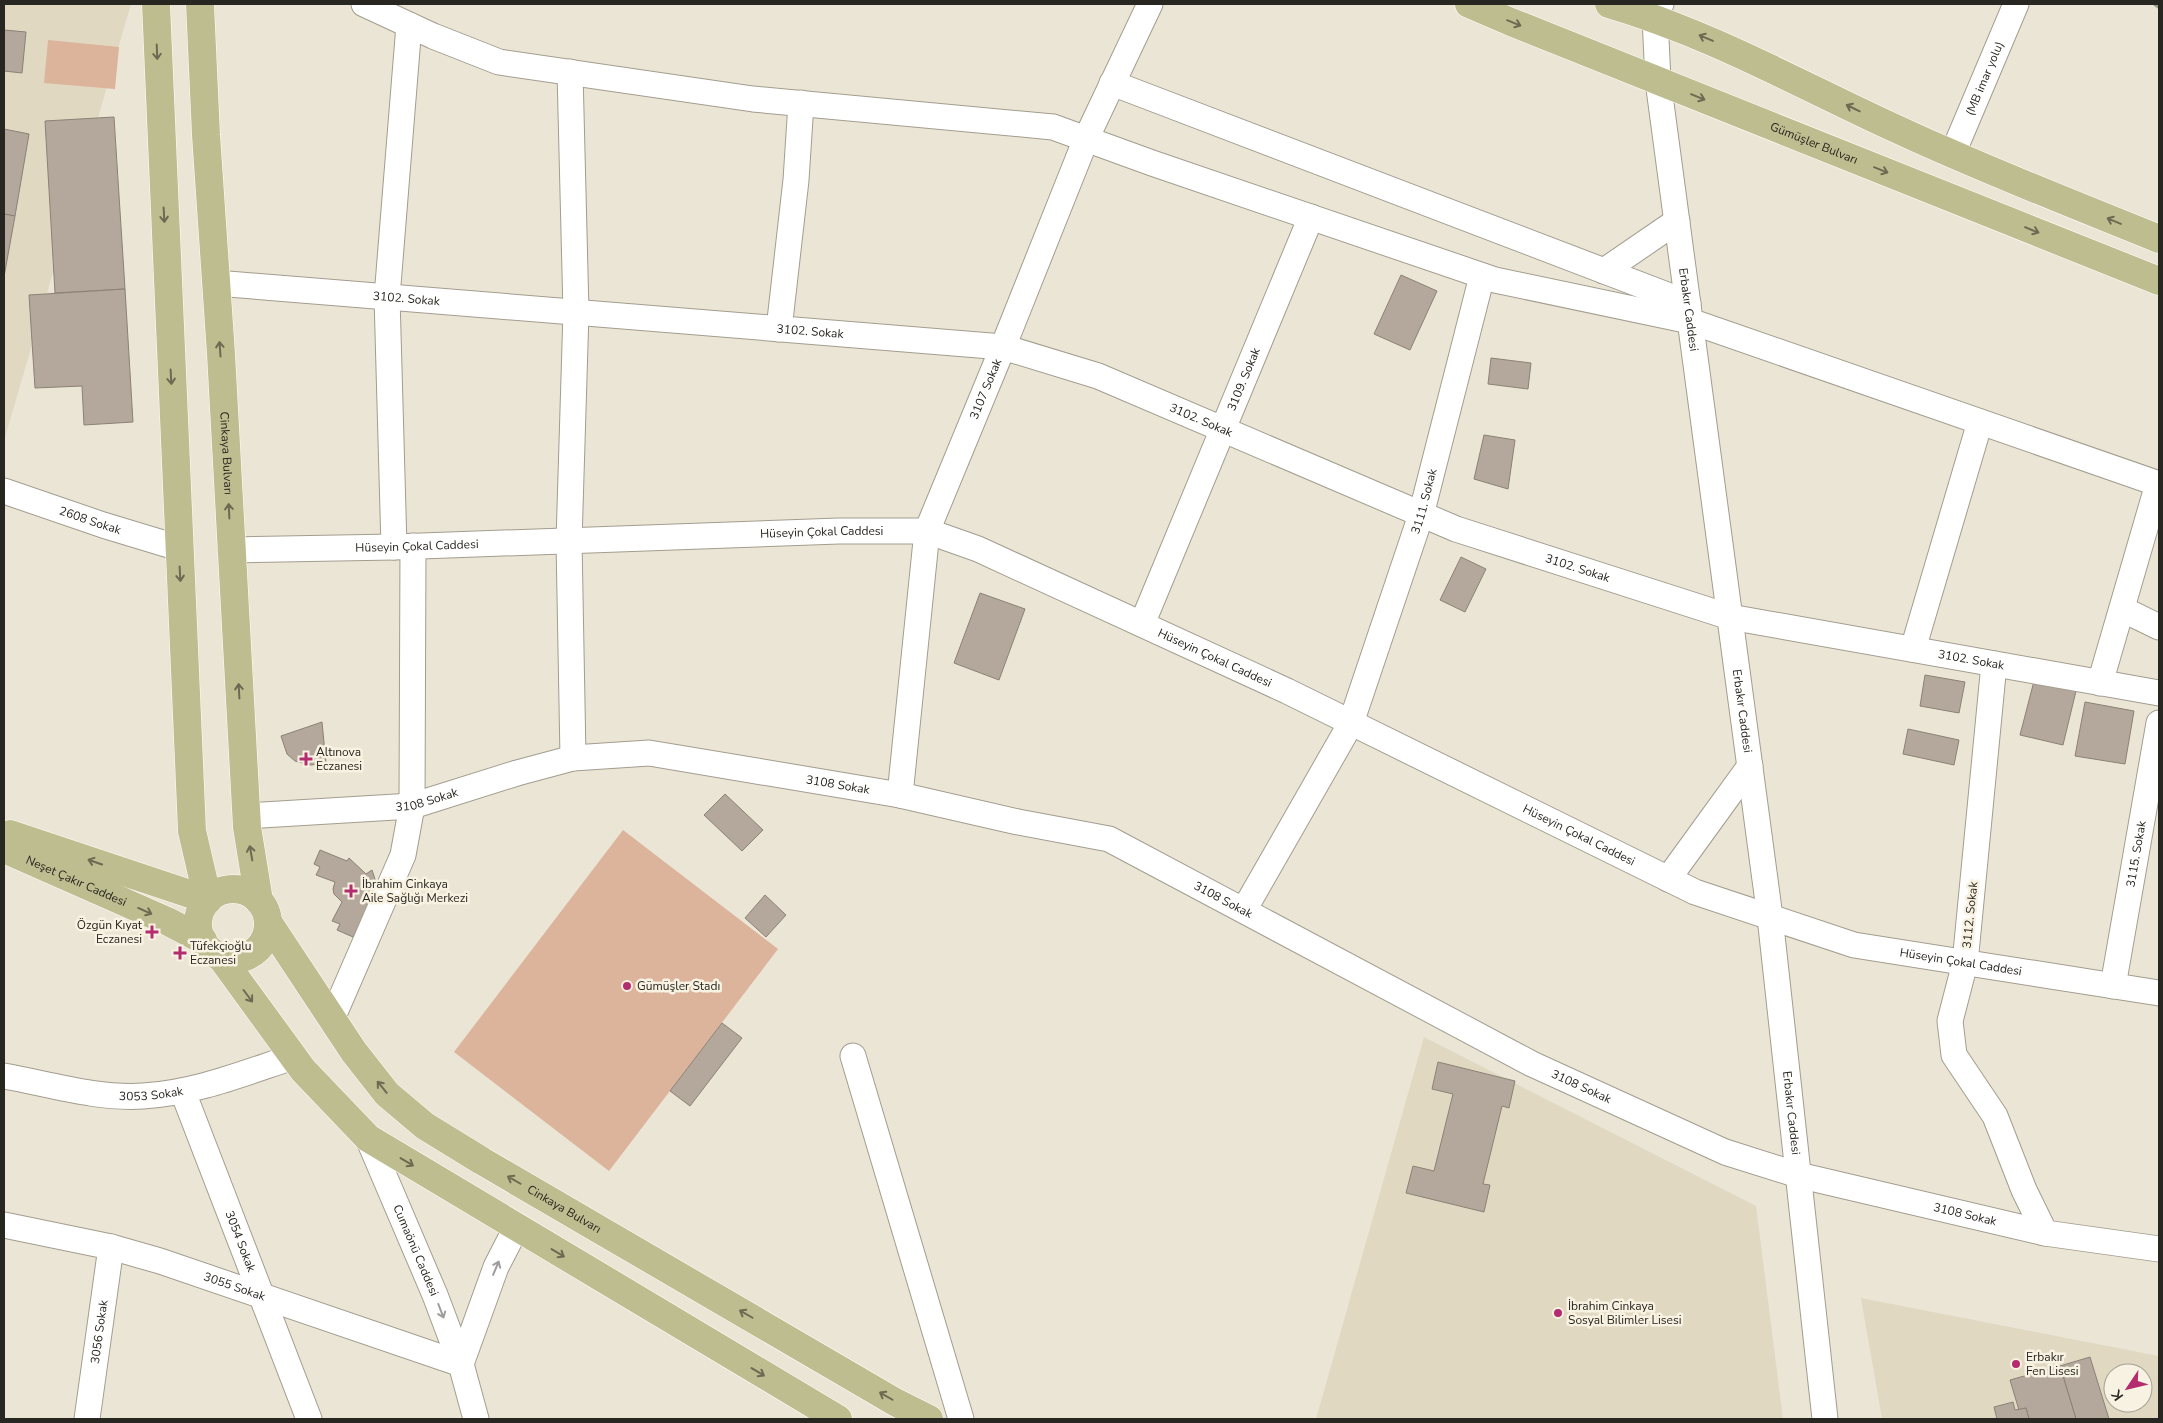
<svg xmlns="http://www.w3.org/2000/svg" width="2163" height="1423" font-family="'Nunito Sans',sans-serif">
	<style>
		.built { fill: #e1d8c2; fill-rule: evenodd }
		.green { fill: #dcb39b }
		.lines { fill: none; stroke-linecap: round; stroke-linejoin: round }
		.stream { stroke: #94a081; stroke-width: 5.5 }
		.building { fill: #b3a89b; stroke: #8b8175 }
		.minor-casing { stroke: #a39d8f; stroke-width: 27 }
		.major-casing { stroke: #fff; stroke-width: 29 }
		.minor { stroke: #fff; stroke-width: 25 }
		.major { stroke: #bebd8f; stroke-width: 28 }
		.oneway { stroke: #6c6a52 }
		.oneway2 { stroke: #9e9d9b }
		.poi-dot { fill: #b42c6f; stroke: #f8f2e2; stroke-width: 2 }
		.labels { text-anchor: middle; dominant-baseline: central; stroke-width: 5; stroke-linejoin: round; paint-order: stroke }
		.street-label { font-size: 12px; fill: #282620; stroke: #f8f2e2 }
		.poi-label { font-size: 12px; fill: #282620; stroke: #f8f2e2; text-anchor: start }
	</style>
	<rect width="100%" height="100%" fill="#ebe5d5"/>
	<g class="built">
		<path d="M4,4H131L4,441Z"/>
		<path d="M1424,1037L1756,1206L1783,1419H1316Z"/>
		<path d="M1861,1298L2159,1356V1419H1882ZM2113,1373H2143V1403H2113Z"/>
	</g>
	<g class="green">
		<path d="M48,40L119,47L115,89L44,83Z"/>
		<path d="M623,830L778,949L609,1171L454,1052Z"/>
	</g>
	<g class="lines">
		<path class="stream" d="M2156,4L2159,6"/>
	</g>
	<g class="building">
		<path d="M4,30L26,32L22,73L4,71Z"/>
		<path d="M114,117L125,289L55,293L45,121Z"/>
		<path d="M4,129L29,134L15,216L4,214Z"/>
		<path d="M4,214L15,216L4,277Z"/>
		<path d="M1401,275L1437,291L1410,350L1374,334Z"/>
		<path d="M125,289L133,422L84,425L82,386L35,388L29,295Z"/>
		<path d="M1491,358L1531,363L1528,389L1488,384Z"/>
		<path d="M1484,435L1515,440L1508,489L1474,479Z"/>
		<path d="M1461,557L1486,569L1465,612L1440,600Z"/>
		<path d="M980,593L1025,609L999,680L954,663Z"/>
		<path d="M1925,675L1965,682L1959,713L1920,706Z"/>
		<path d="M2034,681L2076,691L2063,745L2020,735Z"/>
		<path d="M2085,702L2134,711L2125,764L2075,756Z"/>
		<path d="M322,722L326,763L311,765L295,761L287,754L281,736Z"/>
		<path d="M1908,729L1959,740L1954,765L1903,754Z"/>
		<path d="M725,794L763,830L742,851L704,815Z"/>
		<path d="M320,850L347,861L349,858L366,874L372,870L377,885L369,888V902L364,916L353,937L337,930L340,924L332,921L342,902L334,894L333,889L335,882L316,875L320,867L314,864Z"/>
		<path d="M765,895L786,915L766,937L745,918Z"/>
		<path d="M722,1023L742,1038L690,1106L670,1091Z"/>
		<path d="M1438,1062L1515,1081L1509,1108L1502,1106L1483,1184L1490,1185L1484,1212L1406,1193L1413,1166L1434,1171L1453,1094L1432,1089Z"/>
		<path d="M2090,1357L2109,1419H2076L2060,1366Z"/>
		<path d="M2060,1366L2076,1419H2029L2026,1408L2019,1410L2010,1380Z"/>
		<path d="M2013,1402L2015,1410L2026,1408L2029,1419H1997L1994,1407Z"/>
	</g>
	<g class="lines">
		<g class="minor-casing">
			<g id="minor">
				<path d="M364,4L433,36L499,62L753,99L1053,127L1152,163L1495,280L1690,321L2159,484"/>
				<path id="s1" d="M1661,4L1655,17L1658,81L1770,917L1825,1419"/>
				<path d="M570,72L576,312L569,541L573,758"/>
				<path d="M1112,83L1688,303"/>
				<path id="s2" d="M1953,153L2016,4"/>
				<path d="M1604,271L1677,221"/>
				<path id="s3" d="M216,283L1003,347L1098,376L1456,529L1730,617L2159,693"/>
				<path d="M779,329L796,180L801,103"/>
				<path id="s4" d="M4,491L103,525L179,548"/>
				<path d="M394,547L387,297L409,25"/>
				<path id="s5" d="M231,550L394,547L839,531H927L978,549L1287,691L1695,892L1854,945L2159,993"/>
				<path d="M2122,609L2159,627"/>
				<path id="s6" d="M1142,624L1311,217"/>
				<path d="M1913,649L1980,422"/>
				<path d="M1994,664L1965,963L1950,1021L1954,1055L1995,1116L2024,1190L2045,1233"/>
				<path d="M2100,683L2158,484"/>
				<path id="s7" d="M900,795L927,531L1003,347L1086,139L1150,4"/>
				<path id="s8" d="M246,816L412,806L517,773L573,758L649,753L900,795L1018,822L1109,839L1532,1064L1725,1152L1798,1175L2045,1233L2159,1249"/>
				<path d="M1668,879L1750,766"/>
				<path id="s9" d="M1244,910L1351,723L1421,515L1482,276"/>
				<path id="s10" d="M2113,986L2159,723"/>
				<path d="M332,1019L403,855L412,806L413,546"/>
				<path d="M853,1056L961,1419"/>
				<path id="s11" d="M4,1076C49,1084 97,1099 143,1096C195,1093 244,1073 293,1057"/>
				<path id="s12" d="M183,1092L309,1419"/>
				<path id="s13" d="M368,1138L435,1295L461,1364L476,1419"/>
				<path id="s14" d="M4,1225L111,1247L160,1261L461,1364"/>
				<path d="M461,1364L496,1267L516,1228"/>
				<path id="s15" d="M87,1419L111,1247"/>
			</g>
		</g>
		<g class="major-casing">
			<g id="major">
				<path d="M156,4L192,831L208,900"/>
				<path id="s16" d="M200,4L206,135L221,354L247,827L259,901"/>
				<path id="s17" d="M1469,4L1511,22L2159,281"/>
				<path d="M1609,4C1712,34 1804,87 1901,131C1985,170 2073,204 2159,239"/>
				<path d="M10,834L208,900"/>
				<path id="s18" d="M4,849L167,921L203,940"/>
				<circle cx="233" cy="924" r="35"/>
				<path id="s19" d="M268,922L354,1052L387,1094L425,1126L482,1161L895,1402L929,1419"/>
				<path d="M220,956L303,1070L368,1138L838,1419"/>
			</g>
		</g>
		<use href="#minor" class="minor"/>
		<use href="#major" class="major"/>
	</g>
	<defs><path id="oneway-shaft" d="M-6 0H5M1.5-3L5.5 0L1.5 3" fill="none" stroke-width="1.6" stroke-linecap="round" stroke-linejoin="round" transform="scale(1.25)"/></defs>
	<g class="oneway">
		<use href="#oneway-shaft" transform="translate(1514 23) rotate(22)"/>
		<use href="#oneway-shaft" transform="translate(1706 38) rotate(-157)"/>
		<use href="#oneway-shaft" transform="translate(157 52) rotate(88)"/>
		<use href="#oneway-shaft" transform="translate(1698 97) rotate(22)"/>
		<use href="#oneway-shaft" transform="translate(1853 108) rotate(-154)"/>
		<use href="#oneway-shaft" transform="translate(1881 170) rotate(22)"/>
		<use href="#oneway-shaft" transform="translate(164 215) rotate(87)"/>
		<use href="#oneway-shaft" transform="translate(2114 221) rotate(-157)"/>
		<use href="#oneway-shaft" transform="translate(2032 230) rotate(22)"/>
		<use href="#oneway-shaft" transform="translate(220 349) rotate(-94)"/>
		<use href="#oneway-shaft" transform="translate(171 377) rotate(87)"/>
		<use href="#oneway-shaft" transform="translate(229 511) rotate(-93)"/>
		<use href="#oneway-shaft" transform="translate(180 574) rotate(87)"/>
		<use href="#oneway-shaft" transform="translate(239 691) rotate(-93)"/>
		<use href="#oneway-shaft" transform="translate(251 853) rotate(-100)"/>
		<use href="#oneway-shaft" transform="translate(95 862) rotate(-161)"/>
		<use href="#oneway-shaft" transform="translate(145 911) rotate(24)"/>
		<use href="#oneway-shaft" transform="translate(248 996) rotate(53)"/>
		<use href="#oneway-shaft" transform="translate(382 1087) rotate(-129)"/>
		<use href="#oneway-shaft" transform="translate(407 1162) rotate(31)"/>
		<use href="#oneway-shaft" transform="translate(514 1180) rotate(-150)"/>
		<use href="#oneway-shaft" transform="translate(558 1253) rotate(31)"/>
		<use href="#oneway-shaft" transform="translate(746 1314) rotate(-150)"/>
		<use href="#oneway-shaft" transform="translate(758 1372) rotate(31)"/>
		<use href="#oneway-shaft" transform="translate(886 1396) rotate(-150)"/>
	</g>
	<g class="oneway2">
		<use href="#oneway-shaft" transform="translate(496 1268) rotate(-67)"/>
		<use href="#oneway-shaft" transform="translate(441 1311) rotate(69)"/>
	</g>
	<g class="poi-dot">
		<path d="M303.5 751.5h5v5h5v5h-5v5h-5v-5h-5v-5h5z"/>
		<path d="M348.5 883.5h5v5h5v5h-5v5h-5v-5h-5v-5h5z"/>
		<path d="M149.5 924.5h5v5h5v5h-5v5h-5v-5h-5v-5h5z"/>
		<path d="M177.5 945.5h5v5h5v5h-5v5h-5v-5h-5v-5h5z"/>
		<circle cx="627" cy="986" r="5"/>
		<circle cx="1558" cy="1313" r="5"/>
		<circle cx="2016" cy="1364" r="5"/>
	</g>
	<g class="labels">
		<g class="street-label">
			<text stroke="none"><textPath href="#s2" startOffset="81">(MB imar yolu)</textPath></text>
			<text stroke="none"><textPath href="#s17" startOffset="372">Gümüşler Bulvarı</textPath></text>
			<text stroke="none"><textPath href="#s3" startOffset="191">3102. Sokak</textPath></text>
			<text stroke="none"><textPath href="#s1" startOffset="309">Erbakır Caddesi</textPath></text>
			<text stroke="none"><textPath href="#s3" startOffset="596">3102. Sokak</textPath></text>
			<text stroke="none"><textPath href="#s6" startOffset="265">3109. Sokak</textPath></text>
			<text stroke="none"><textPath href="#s7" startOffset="419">3107 Sokak</textPath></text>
			<text stroke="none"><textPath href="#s3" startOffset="1001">3102. Sokak</textPath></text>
			<text stroke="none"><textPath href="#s16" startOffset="450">Cinkaya Bulvarı</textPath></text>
			<text stroke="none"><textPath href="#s9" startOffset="449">3111. Sokak</textPath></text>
			<text stroke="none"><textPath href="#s4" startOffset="91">2608 Sokak</textPath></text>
			<text stroke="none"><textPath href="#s5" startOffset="591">Hüseyin Çokal Caddesi</textPath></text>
			<text stroke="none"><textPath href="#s5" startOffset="186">Hüseyin Çokal Caddesi</textPath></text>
			<text stroke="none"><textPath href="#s3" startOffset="1406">3102. Sokak</textPath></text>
			<text stroke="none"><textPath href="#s5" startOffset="1011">Hüseyin Çokal Caddesi</textPath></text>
			<text stroke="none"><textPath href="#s3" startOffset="1811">3102. Sokak</textPath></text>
			<text stroke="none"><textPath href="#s1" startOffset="714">Erbakır Caddesi</textPath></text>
			<text stroke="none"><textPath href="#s8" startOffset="602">3108 Sokak</textPath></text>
			<text stroke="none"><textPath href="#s8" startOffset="182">3108 Sokak</textPath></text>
			<text stroke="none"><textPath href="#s5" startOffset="1416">Hüseyin Çokal Caddesi</textPath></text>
			<text stroke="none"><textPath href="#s10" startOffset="134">3115. Sokak</textPath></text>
			<text stroke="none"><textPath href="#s18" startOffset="79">Neşet Çakır Caddesi</textPath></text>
			<text stroke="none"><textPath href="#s8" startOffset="1008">3108 Sokak</textPath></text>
			<text transform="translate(1970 915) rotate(-84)">3112. Sokak</text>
			<text stroke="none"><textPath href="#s5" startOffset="1821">Hüseyin Çokal Caddesi</textPath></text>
			<text stroke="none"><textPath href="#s8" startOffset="1412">3108 Sokak</textPath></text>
			<text stroke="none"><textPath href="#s11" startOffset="149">3053 Sokak</textPath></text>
			<text stroke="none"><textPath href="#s1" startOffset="1119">Erbakır Caddesi</textPath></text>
			<text stroke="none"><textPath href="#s19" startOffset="421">Cinkaya Bulvarı</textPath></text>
			<text stroke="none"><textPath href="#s8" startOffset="1818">3108 Sokak</textPath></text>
			<text stroke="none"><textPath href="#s12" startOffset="160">3054 Sokak</textPath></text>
			<text stroke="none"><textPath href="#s13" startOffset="122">Cumaönü Caddesi</textPath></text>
			<text stroke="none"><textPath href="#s14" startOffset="239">3055 Sokak</textPath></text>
			<text stroke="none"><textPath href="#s15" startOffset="88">3056 Sokak</textPath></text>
		</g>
		<g class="poi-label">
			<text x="316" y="752">Altınova<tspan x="316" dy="14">Eczanesi</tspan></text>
			<text x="362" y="884">İbrahim Cinkaya<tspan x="362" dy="14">Aile Sağlığı Merkezi</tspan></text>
			<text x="142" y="925" text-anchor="end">Özgün Kıyat<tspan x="142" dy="14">Eczanesi</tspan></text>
			<text x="190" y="946">Tüfekçioğlu<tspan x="190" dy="14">Eczanesi</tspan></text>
			<text x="637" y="986">Gümüşler Stadı</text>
			<text x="1568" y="1306">İbrahim Cinkaya<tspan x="1568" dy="14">Sosyal Bilimler Lisesi</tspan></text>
			<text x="2026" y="1357">Erbakır<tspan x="2026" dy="14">Fen Lisesi</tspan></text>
		</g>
	</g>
	<rect width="2163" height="1423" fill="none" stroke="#282620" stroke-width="10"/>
	<g transform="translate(2128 1388) rotate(235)"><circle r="24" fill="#f8f2e2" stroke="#a5a094"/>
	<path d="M0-4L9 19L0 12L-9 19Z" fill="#b42c6f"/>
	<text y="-8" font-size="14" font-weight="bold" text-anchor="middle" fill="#282620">K</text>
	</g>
</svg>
